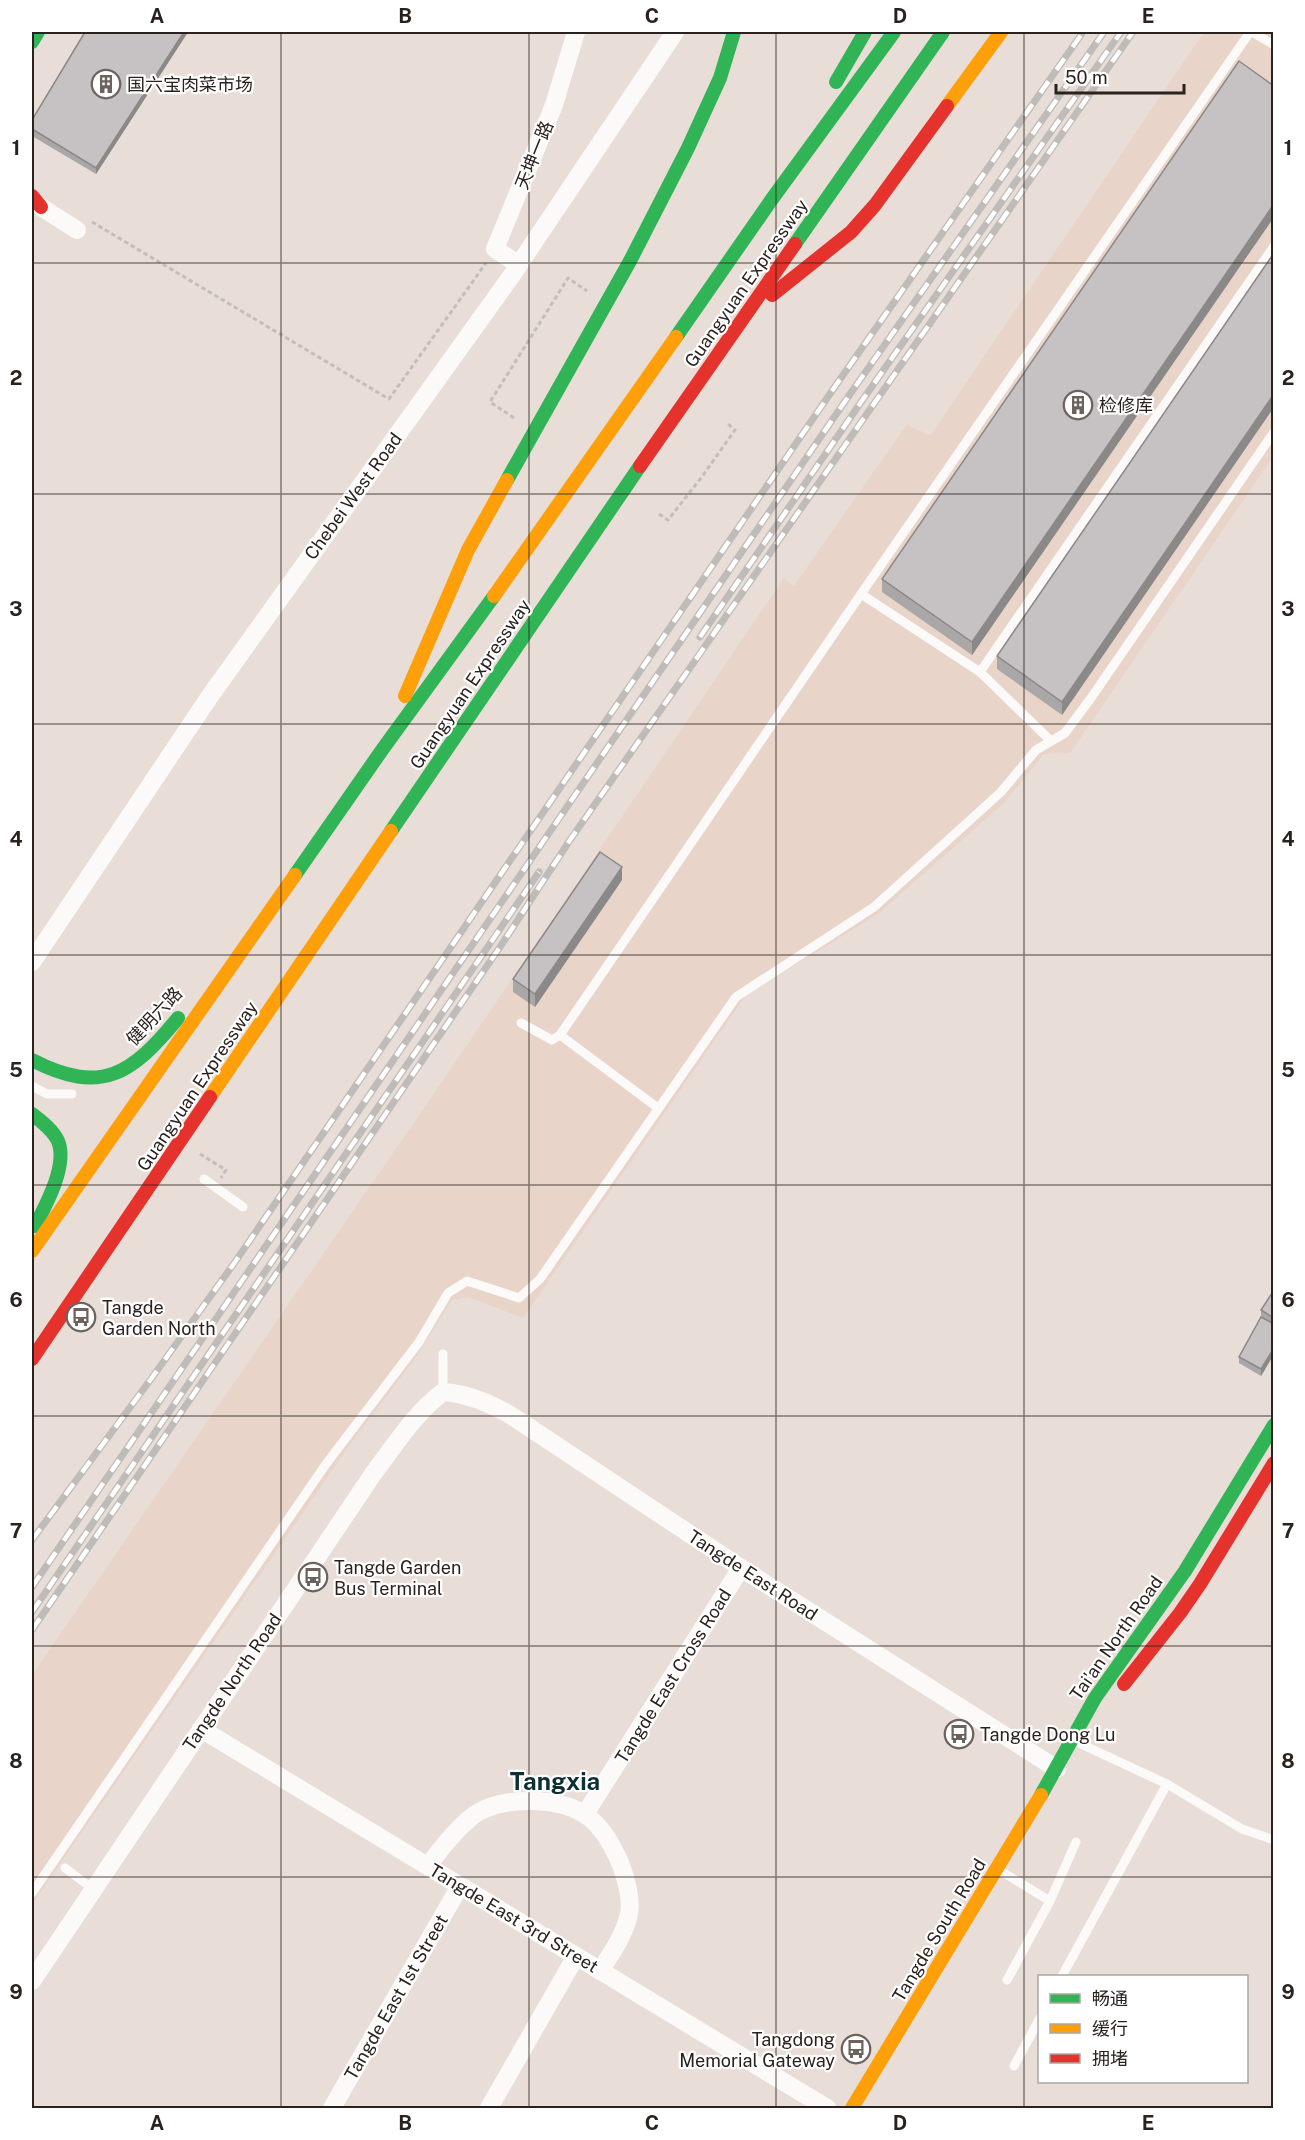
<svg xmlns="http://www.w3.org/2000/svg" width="1305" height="2140" font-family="'Public Sans','Noto Sans SC',sans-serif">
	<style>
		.built { fill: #e9d4c9 }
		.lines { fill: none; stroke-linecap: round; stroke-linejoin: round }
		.path { stroke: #c3bebc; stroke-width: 3; stroke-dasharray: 4.5 3; stroke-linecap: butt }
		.lane { stroke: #fcfaf9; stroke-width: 9 }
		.street { stroke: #fcfaf9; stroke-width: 18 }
		.fast { stroke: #30b455; stroke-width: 14 }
		.slow { stroke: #ff9f0a; stroke-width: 14 }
		.jam { stroke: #e5322d; stroke-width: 14 }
		.rail-casing { stroke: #bebbb9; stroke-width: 7 }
		.rail { stroke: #fff; stroke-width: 4.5; stroke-dasharray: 14; stroke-linecap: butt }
		.wall { fill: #aaa7a8 }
		.shaded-wall { fill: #8b8888 }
		.building { fill: #c6c2c3; stroke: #8b8888; stroke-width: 1.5 }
		.grid { fill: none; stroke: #2a221e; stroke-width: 1.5; stroke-opacity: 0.55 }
		.labels { text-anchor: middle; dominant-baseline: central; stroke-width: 4.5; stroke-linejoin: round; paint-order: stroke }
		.poi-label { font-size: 18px; fill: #2a221e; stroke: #fff; text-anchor: start }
		.street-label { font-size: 18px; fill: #2a221e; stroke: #fff }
		.district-label { font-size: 24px; font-weight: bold; fill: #0d3034; stroke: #fff }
		.neatline { fill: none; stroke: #2a221e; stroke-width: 2 }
		.grid-label { font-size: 20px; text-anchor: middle; font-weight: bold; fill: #2a221e }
	</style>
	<rect width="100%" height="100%" fill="#e8ddd7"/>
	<path class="built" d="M1204,32H1273V457L1070,753L1044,754L1004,803L878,914L746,995L523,1318L468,1297L452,1300L414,1360L351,1443L32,1904V1675L429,1101L784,578L794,586L907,424L930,436Z"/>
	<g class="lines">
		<g class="path">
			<path d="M92,222L389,399L486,263"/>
			<path d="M514,418L490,402L568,278L587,291"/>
			<path d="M659,514L668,520L701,478L735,430L727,423"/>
			<path d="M200,1154L226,1170L221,1178"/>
		</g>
		<g class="lane">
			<path d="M1252,32L1274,45"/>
			<path d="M861,594L980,672L1051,741"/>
			<path d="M980,672L1274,246"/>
			<path d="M521,1023L552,1040L560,1035L658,1108"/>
			<path d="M560,1035L861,594L1250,32"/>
			<path d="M32,1086L47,1094H72"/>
			<path d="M204,1179L243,1207"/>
			<path d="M443,1354V1392"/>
			<path d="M1081,1744L1167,1784L1242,1829L1274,1840"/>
			<path d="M65,1868L93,1889"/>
			<path d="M999,1870L1050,1901"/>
			<path d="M32,1893L326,1464L419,1342L448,1293L467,1281L519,1298L540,1279L736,997L874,907L1001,792L1036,750L1065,733L1091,698L1274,432"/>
			<path d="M1062,1976L1167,1784"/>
			<path d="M1007,1980L1050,1901L1076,1842"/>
			<path d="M1014,2066L1040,2018"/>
		</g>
		<g class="street">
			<path d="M41,207L77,230"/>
			<path d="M519,265L495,249L554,105L576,32"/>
			<path d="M32,962L210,696L512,275L675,32"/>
			<path d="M201,1729L827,2108"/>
			<path d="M585,1814L741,1568"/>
			<path d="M428,1866C441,1848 456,1829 474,1815C501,1796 557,1797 584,1814C602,1825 613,1846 621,1865C626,1879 633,1903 628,1918C623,1937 611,1954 600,1971"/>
			<path d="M32,1981L373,1474C395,1445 414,1414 443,1392C469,1394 490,1403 512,1416L741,1568L1057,1769"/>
			<path d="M332,2108L460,1886"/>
			<path d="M489,2108L576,1956"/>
		</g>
		<g class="fast">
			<path d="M32,42L38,32"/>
			<path d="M836,82L865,32"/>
			<path d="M795,244L943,32"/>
			<path d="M676,337L772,199L894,32"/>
			<path d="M507,480L630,261L688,148L720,78L734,32"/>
			<path d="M391,831L640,466"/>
			<path d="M295,875L382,750L494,596"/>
			<path d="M32,1060C102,1096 132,1074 178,1018"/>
			<path d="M32,1114C41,1121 53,1130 58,1141C68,1165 46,1205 35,1226"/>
			<path d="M1041,1795L1095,1698L1185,1571L1274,1425"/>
		</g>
		<g class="slow">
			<path d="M947,106L1001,32"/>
			<path d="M494,596L676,337"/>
			<path d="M405,696L468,550L507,480"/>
			<path d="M210,1097L391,831"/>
			<path d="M32,1251L295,875"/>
			<path d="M852,2108L1041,1795"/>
		</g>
		<g class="jam">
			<path d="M32,196L41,207"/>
			<path d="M772,295L851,232L875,205L947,106"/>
			<path d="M640,466L795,244"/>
			<path d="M32,1359L210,1097"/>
			<path d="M1124,1684L1180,1613L1200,1584L1274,1463"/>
		</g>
		<g class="rail-casing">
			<g id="rail">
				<path d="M700,637L859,405L1121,32"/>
				<path d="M32,1540L151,1379L235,1262L834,388L1083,32"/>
				<path d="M32,1587L848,397L1104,32"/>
				<path d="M32,1612L539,872"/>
				<path d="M32,1630L500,947L570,840L1133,32"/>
			</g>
		</g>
		<use href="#rail" class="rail"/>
	</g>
	<g class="wall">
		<path d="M188,32L96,174L32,136V120Z"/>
		<path d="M1274,86V217L972,655L882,592V579Z"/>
		<path d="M1274,253V407L1062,715L997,669V656Z"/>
		<path d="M622,880L535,1007L513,992V979Z"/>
		<path d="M1274,1290V1354L1261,1376L1239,1363V1357L1261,1317V1310Z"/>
	</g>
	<g class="shaded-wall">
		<path d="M184,32H188L96,174V168Z"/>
		<path d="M1274,204V217L972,655V642Z"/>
		<path d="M1274,394V407L1062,715V702Z"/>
		<path d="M622,867V880L535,1007V994Z"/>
		<path d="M1274,1348V1354L1261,1376V1369Z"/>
	</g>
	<g class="building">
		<path d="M85,32H184L96,168L32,129V120Z"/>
		<path d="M1239,61L1274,86V204L972,642L882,579Z"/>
		<path d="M1274,253V394L1062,702L997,656Z"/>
		<path d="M600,852L622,867L535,994L513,979Z"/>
		<path d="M1274,1290V1318L1261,1310Z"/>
		<path d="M1261,1317L1274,1324V1348L1261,1369L1239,1357Z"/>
	</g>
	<path class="grid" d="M281,32V2108M529,32V2108M776,32V2108M1024,32V2108M32,263H1274M32,494H1274M32,724H1274M32,955H1274M32,1185H1274M32,1416H1274M32,1646H1274M32,1877H1274"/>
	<defs>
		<g id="building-ring" transform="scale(1.5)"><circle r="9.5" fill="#fff" stroke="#6c635f" stroke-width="1.5"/><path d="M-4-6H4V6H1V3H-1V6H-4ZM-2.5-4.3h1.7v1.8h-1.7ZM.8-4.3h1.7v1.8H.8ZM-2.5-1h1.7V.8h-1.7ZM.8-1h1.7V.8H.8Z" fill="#6c635f"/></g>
		<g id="bus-ring" transform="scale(1.5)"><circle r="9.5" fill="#fff" stroke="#6c635f" stroke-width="1.5"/><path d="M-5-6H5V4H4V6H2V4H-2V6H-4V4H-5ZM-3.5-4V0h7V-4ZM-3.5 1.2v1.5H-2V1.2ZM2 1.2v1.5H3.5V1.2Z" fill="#6c635f"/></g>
	</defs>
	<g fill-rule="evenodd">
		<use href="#building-ring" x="106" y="84"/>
		<use href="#building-ring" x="1078" y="405"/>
		<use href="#bus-ring" x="81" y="1317"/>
		<use href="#bus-ring" x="313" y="1577"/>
		<use href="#bus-ring" x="959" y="1734"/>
		<use href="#bus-ring" x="856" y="2049"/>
	</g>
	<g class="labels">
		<g class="poi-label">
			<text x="127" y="84">国六宝肉菜市场</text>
			<text x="1099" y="405">检修库</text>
			<text x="102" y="1307">Tangde<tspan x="102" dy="21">Garden North</tspan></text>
			<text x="334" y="1567">Tangde Garden<tspan x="334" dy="21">Bus Terminal</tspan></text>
			<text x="980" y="1734">Tangde Dong Lu</text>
			<text x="835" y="2039" text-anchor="end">Tangdong<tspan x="835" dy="21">Memorial Gateway</tspan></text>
		</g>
		<g class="street-label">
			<text transform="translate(534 155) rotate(-68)">天坤一路</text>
			<text transform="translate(746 283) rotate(-55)">Guangyuan Expressway</text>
			<text transform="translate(353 496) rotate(-54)">Chebei West Road</text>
			<text transform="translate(470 684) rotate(-56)">Guangyuan Expressway</text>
			<text transform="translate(154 1016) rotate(-47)">健明六路</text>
			<text transform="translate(197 1086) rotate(-56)">Guangyuan Expressway</text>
			<text transform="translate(753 1575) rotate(33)">Tangde East Road</text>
			<text transform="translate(1116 1638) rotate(-55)">Tai'an North Road</text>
			<text transform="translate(673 1676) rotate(-58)">Tangde East Cross Road</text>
			<text transform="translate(232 1682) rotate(-56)">Tangde North Road</text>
			<text transform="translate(514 1918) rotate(31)">Tangde East 3rd Street</text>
			<text transform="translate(939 1930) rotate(-59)">Tangde South Road</text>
			<text transform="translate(396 1997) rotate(-60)">Tangde East 1st Street</text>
		</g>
		<g class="district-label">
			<text x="555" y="1781">Tangxia</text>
		</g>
	</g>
	<rect width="1305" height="2140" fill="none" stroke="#ffffff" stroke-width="66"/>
	<rect x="1038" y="1975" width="210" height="108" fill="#ffffff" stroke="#aaa7a5" stroke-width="1.5"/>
	<rect x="1050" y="1994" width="30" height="9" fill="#30b455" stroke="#aaa7a5" stroke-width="1.5"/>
	<text x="1092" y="2005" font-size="18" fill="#2a221e">畅通</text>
	<rect x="1050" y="2024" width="30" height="9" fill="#ff9f0a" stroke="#aaa7a5" stroke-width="1.5"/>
	<text x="1092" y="2035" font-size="18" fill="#2a221e">缓行</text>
	<rect x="1050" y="2054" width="30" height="9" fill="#e5322d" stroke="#aaa7a5" stroke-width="1.5"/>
	<text x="1092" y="2065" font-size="18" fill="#2a221e">拥堵</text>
	<path d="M1056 84v9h128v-9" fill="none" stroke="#2a221e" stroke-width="3"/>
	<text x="1065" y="84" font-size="18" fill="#2a221e" stroke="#ffffff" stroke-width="4.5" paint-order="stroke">50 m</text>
	<rect x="33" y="33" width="1239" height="2074" class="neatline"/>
	<g class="grid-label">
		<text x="157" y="23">A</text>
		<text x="405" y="23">B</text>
		<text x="652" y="23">C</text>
		<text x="900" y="23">D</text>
		<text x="1148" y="23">E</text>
		<text x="16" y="155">1</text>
		<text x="1288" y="155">1</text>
		<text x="16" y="385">2</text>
		<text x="1288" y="385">2</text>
		<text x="16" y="616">3</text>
		<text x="1288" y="616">3</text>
		<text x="16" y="846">4</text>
		<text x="1288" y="846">4</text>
		<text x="16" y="1077">5</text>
		<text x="1288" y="1077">5</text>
		<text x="16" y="1307">6</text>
		<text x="1288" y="1307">6</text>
		<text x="16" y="1538">7</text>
		<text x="1288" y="1538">7</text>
		<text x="16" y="1768">8</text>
		<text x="1288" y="1768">8</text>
		<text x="16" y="1999">9</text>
		<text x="1288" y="1999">9</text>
		<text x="157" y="2130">A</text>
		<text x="405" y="2130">B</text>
		<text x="652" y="2130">C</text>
		<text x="900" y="2130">D</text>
		<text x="1148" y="2130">E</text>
	</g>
</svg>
